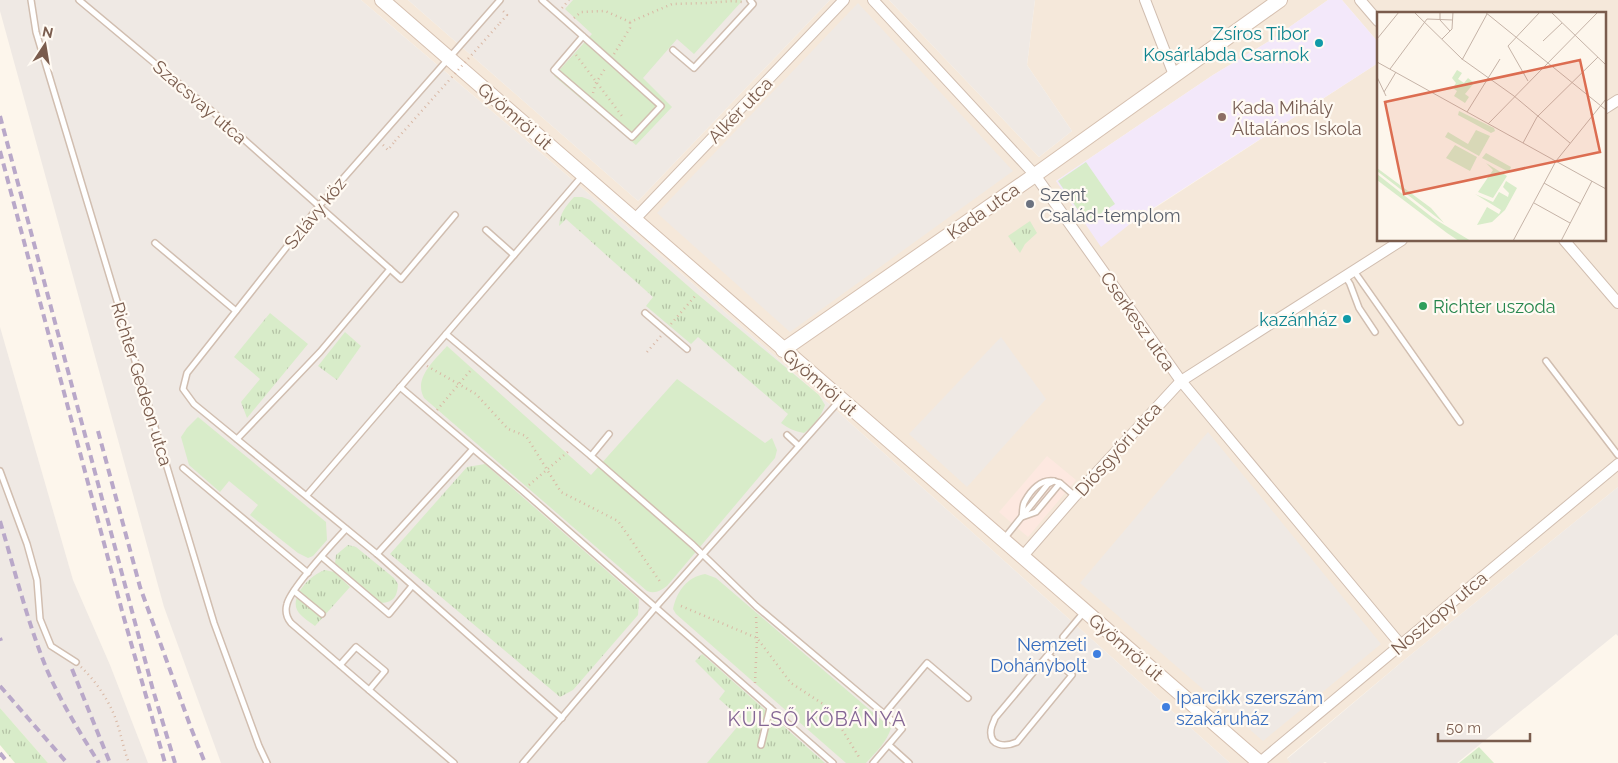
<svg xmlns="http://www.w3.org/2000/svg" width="1618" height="763" font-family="Raleway,sans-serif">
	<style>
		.residential { fill: #f5e8da }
		.commercial { fill: #fde8e0 }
		.industrial { fill: #efe9e4 }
		.education { fill: #f3e8fa }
		.grass { fill: url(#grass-tufts) }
		.green { fill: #d8ecc9 }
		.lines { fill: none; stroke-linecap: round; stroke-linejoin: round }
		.lane-casing { stroke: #d1beb0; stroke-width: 8 }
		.street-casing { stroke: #d1beb0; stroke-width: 12 }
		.secondary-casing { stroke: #d6c0b0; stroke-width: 16 }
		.path { stroke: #d9b8a5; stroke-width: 2.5; stroke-dasharray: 1 4; stroke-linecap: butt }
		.lane { stroke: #fff; stroke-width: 5 }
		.street { stroke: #fff; stroke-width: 10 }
		.secondary { stroke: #fff; stroke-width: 14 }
		.rail { stroke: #b9a8c9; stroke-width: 4; stroke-dasharray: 8 5; stroke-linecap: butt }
		.path-bridge { stroke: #d9b8a5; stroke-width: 2.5; stroke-dasharray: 1 4; stroke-linecap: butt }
		.culture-dot { fill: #0f9aa8; stroke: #fffaf3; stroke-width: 2 }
		.education-dot { fill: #8d6e63; stroke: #fffaf3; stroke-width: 2 }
		.worship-dot { fill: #6b7280; stroke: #fffaf3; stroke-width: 2 }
		.leisure-dot { fill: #2e9e5b; stroke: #fffaf3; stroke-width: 2 }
		.shop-dot { fill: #3f7fe0; stroke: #fffaf3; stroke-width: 2 }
		.labels { text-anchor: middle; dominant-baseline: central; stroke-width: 4.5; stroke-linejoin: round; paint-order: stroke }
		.culture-label { font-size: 18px; fill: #0d838f; stroke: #fffaf3; text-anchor: end }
		.street-label { font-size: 18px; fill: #7a5c4d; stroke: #fffaf3 }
		.education-label { font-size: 18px; fill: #785e54; stroke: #fffaf3; text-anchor: start }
		.worship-label { font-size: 18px; fill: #5b616d; stroke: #fffaf3; text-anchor: start }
		.leisure-label { font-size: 18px; fill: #27864d; stroke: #fffaf3; text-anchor: start }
		.shop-label { font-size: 18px; fill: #366cbe; stroke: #fffaf3; text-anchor: end }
		.quarter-label { font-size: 20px; letter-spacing: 1px; fill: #846695; stroke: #fffaf3 }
		.inset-road { fill: none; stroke: #c5b3a7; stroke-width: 1 }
		.view { fill: #dc6d51; fill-opacity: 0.15; stroke: #dc6d51; stroke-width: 2.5 }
		.inset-edge { fill: none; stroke: #7a5c4d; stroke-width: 2.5 }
	</style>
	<defs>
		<pattern id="grass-tufts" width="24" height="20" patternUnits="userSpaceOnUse" patternTransform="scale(1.25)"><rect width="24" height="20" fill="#d8ecc9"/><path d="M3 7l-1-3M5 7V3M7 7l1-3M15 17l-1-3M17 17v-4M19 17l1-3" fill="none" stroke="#b4c2a5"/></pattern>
	</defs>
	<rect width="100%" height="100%" fill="#fdf6ec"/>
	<path class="residential" d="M361,0H408L638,201L830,0H889L1039,157L1072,131L1027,65L1035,0H1328L1271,40L1213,75L1056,181L1130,224L1378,63V240H1604V14H1378V42L1342,0H1618V487L1403,661L1287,758L1291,763H1230L819,395L648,244Z"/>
	<path class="commercial" d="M1047,456L1076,480L1028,537L999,512Z"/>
	<g class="industrial">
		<path d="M0,0H361L648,244L819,395L1230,763H221L164,607L0,11Z"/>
		<path d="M408,0H830L638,201Z"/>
		<path d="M889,0H1035L1027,65L1072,131L1039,157Z"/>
		<path d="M858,3L1013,171L790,332L657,213Z"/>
		<path d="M0,327L73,580L110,665L148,763H48L0,708Z"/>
		<path d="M1001,337L1046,399L967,487L909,434Z"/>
		<path d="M1208,432L1381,644L1263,741L1080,583Z"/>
		<path d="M1618,487V636L1616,634L1457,763H1327L1325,762L1323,763H1291L1287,759L1403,661Z"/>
	</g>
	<path class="education" d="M1328,0H1342L1378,42V63L1155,207L1130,224L1101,247L1056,181L1213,75L1271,40Z"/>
	<g class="grass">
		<path d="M574,197H582L590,200L696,293L819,395L825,405C821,417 814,425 804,433C794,431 789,429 781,423L788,414L698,337L691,344L646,306L653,297L566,219L559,226C560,213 565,207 574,197Z"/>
		<path d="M1030,221L1037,233L1025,244L1020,253L1008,236Z"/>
		<path d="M270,313L308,344L247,418L241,402L260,379L234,357Z"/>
		<path d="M345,332L361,346L337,380L318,366Z"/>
		<path d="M485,464L639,599L638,615L573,690L560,697L390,554L467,467Z"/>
		<path d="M348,545L356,547L394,578L398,584C397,597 394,602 381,603L335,563L336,555Z"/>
		<path d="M325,570L334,572L350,587L315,626C310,622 303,618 299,613C287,598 311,574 325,570Z"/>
		<path d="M702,654L825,763H707L743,720L719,699L725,691L695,661Z"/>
		<path d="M0,708L48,763H15L0,745Z"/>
		<path d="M1479,747L1494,763H1459Z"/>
	</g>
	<g class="green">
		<path d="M573,0H741L742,1L694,54L677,39L643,78L672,107L636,145L554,76L592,34L565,9Z"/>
		<path d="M1086,162L1115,204L1087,223L1058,181Z"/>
		<path d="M447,346L591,475L677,379L765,443L772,438L777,450L775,458L667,586C660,591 655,594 647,591L424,398C413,378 435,360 447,346Z"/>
		<path d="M198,417L326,522L327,540L313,556L308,558L298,553L250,515L258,505L229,481L220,492L189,465L181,437L187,428Z"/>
		<path d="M705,574L716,578L891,728C887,742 876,752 866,763H846L676,614L673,609C677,591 687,577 705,574Z"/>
	</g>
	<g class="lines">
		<g class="lane-casing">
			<g id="lane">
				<path d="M31,0L36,32L214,623L259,746L267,763"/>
				<path d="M79,0L213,112L390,269L320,352L237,439"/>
				<path d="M500,0L319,206L187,373L183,389L194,404L377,554L562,718"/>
				<path d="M542,0C582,35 621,70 661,106L632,137L554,70L583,36"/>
				<path d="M673,50L694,68L753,4L750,0"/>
				<path d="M583,175L446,334L591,456"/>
				<path d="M486,230L514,255"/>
				<path d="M155,243L236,311"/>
				<path d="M390,269L401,279L455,215"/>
				<path d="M1354,271L1460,422"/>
				<path d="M1345,276L1350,284L1359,308L1375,332"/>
				<path d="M645,313L687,349"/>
				<path d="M1546,361L1618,455"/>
				<path d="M400,387L523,491L833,763"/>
				<path d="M609,434L591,456L693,545L756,606L902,729L873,763"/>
				<path d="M787,435L799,446"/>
				<path d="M183,468L308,573"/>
				<path d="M0,471L27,544L37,580L40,619L51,646L76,662"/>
				<path d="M1054,481C1041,479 1031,490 1025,501C1022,505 1023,512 1022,517L1036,512L1060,483"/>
				<path d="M307,495L446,334"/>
				<path d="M346,529C333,543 291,588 287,604C285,611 286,617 291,623L454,763"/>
				<path d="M1003,540L1048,484L1054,481L1060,483L1075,496"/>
				<path d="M377,554L472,450"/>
				<path d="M322,557L389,614L412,586"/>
				<path d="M294,591L322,614"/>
				<path d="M1063,637L1084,612"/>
				<path d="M1048,655L1072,675L1017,742C1006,747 989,747 991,730C991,726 994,722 995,718L1052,650"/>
				<path d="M340,665L356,647L385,671L369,690"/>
				<path d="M885,713L927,663L968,698"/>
				<path d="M761,745L770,708"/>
				<path d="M889,745L909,763"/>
				<path d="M523,763L655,608L840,400"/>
			</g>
		</g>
		<g class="street-casing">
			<g id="street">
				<path d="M873,0L1035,175L1181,381L1401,645"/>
				<path d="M1145,0L1174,75"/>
				<path d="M1360,0L1378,21"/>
				<path d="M1604,109L1618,100"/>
				<path d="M635,219L844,0"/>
				<path d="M1564,240L1618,303"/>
				<path d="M1022,557L1075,496L1181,381L1402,240"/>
				<path d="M1259,763L1618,464"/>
			</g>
		</g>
		<g class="secondary-casing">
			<g id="secondary">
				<path d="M382,0L1260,763"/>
				<path d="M783,350L1035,175L1280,0"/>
			</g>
		</g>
		<g class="path">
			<path d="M562,8L569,0"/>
			<path d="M574,18L581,12L605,11L630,22L672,4L706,3L733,1L742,2"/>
			<path d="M500,23L507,15L502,10"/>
			<path d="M614,54L630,28V22"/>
			<path d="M576,55L622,116"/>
			<path d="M593,93L596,83L606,67"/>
			<path d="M383,145L388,150L395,141"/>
			<path d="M671,324L696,295"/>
			<path d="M647,352L661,336"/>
			<path d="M427,366L476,394L508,429L526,436L561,492L618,521L661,583"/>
			<path d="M437,410L470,371"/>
			<path d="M529,485L570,450"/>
			<path d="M681,606L757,638L791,683L829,708L859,757"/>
			<path d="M81,667C97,682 112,705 118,726C122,738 124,751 129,763"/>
			<path d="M755,683L757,638L756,616"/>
		</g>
		<use href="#lane" class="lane"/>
		<use href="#street" class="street"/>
		<use href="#secondary" class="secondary"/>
		<g class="rail">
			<path d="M0,116L153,690L175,763"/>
			<path d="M0,151L122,611L165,763"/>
			<path d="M98,431L140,587L191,728L205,763"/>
			<path d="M0,521C15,571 27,621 47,670C61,702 80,733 99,763"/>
			<path d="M0,638L1,641"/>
			<path d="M72,669L110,763"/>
			<path d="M0,686L67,763"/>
			<path d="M0,753L8,763"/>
		</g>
		<path class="path-bridge" d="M395,141L500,23"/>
	</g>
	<g class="culture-dot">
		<circle cx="1319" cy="43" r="5"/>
		<circle cx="1347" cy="319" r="5"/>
	</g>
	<circle class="education-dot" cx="1222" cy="117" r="5"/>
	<circle class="worship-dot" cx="1030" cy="204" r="5"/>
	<circle class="leisure-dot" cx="1423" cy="306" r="5"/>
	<g class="shop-dot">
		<circle cx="1097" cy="654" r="5"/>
		<circle cx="1166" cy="707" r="5"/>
	</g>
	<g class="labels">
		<g class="culture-label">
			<text x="1309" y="33">Zsíros Tibor<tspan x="1309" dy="21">Kosárlabda Csarnok</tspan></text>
			<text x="1337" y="319">kazánház</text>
		</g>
		<g class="street-label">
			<text transform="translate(200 102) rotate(41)">Szacsvay utca</text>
			<text transform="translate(740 110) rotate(-46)">Alkér utca</text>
			<text transform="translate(515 116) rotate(41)">Gyömrői út</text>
			<text transform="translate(983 211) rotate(-35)">Kada utca</text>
			<text transform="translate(315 213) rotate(-51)">Szlávy köz</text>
			<text transform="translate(1138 321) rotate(55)">Cserkesz utca</text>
			<text transform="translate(820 382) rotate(41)">Gyömrői út</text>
			<text transform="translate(142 384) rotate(73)">Richter Gedeon utca</text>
			<text transform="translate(1118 449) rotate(-48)">Diósgyőri utca</text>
			<text transform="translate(1439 613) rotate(-40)">Noszlopy utca</text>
			<text transform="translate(1126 647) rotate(41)">Gyömrői út</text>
		</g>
		<g class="education-label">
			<text x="1232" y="107">Kada Mihály<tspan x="1232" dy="21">Általános Iskola</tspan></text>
		</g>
		<g class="worship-label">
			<text x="1040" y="194">Szent<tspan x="1040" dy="21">Család-templom</tspan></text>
		</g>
		<g class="leisure-label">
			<text x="1433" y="306">Richter uszoda</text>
		</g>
		<g class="shop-label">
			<text x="1087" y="644">Nemzeti<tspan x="1087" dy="21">Dohánybolt</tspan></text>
			<text x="1176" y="697" text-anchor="start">Iparcikk szerszám<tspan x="1176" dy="21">szakáruház</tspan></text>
		</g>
		<g class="quarter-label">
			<text x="817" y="719">KÜLSŐ KŐBÁNYA</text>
		</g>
	</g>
	<g transform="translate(1377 12)">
		<rect width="229" height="229" fill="#fdf6ec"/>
		<path d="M82,99L117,116L118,119L114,121L94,110L81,103ZM78,133L100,145L93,159L69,146ZM109,151L130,164L116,186L101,180L116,158ZM0,156L54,196L67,211L0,159ZM0,162L56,206L94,229H82L70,221L0,168ZM129,169L140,176L128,198L115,210L100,213L110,195L122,202L124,198L98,182L116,190L122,180L131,185L132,181L126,175Z" fill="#d8ecc9"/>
		<path d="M80,58L85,61L81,67L87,71L91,66L97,71L88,82L92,85L88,91L77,84L80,79L76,76L79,71L75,66ZM99,118L113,124L102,144L68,125L71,120L91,132ZM109,141L134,155L132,160L105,146Z" fill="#d8ecc9"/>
		<path class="inset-road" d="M37,0L85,47L137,84L193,131M63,0V8L73,19M108,0L229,98M174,0L229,53M0,27L22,0M65,27L75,17L76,0M166,29L185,11M85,48L110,2M0,50L229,177M13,57L50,7L76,8M0,65L9,84M151,69L131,34L163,0M7,80L19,60M90,100L123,47M111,112L221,0M146,131L160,105L221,45M167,171L204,192M157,191L193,211M136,229L179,149L229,87M184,229L215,169"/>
		<path class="view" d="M203,48L223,140L27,182L8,90Z"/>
		<rect width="229" height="229" class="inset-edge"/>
	</g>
	<g transform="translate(45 45) rotate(12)" stroke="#fffaf3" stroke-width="4" paint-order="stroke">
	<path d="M0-4L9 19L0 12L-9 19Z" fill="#7a5c4d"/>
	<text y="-8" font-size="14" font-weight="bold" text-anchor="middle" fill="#7a5c4d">N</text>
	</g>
	<path d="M1438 733v8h92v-8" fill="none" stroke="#7a5c4d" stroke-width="2.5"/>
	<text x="1446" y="733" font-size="15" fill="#7a5c4d" stroke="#fffaf3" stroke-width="4" paint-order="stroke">50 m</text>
</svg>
